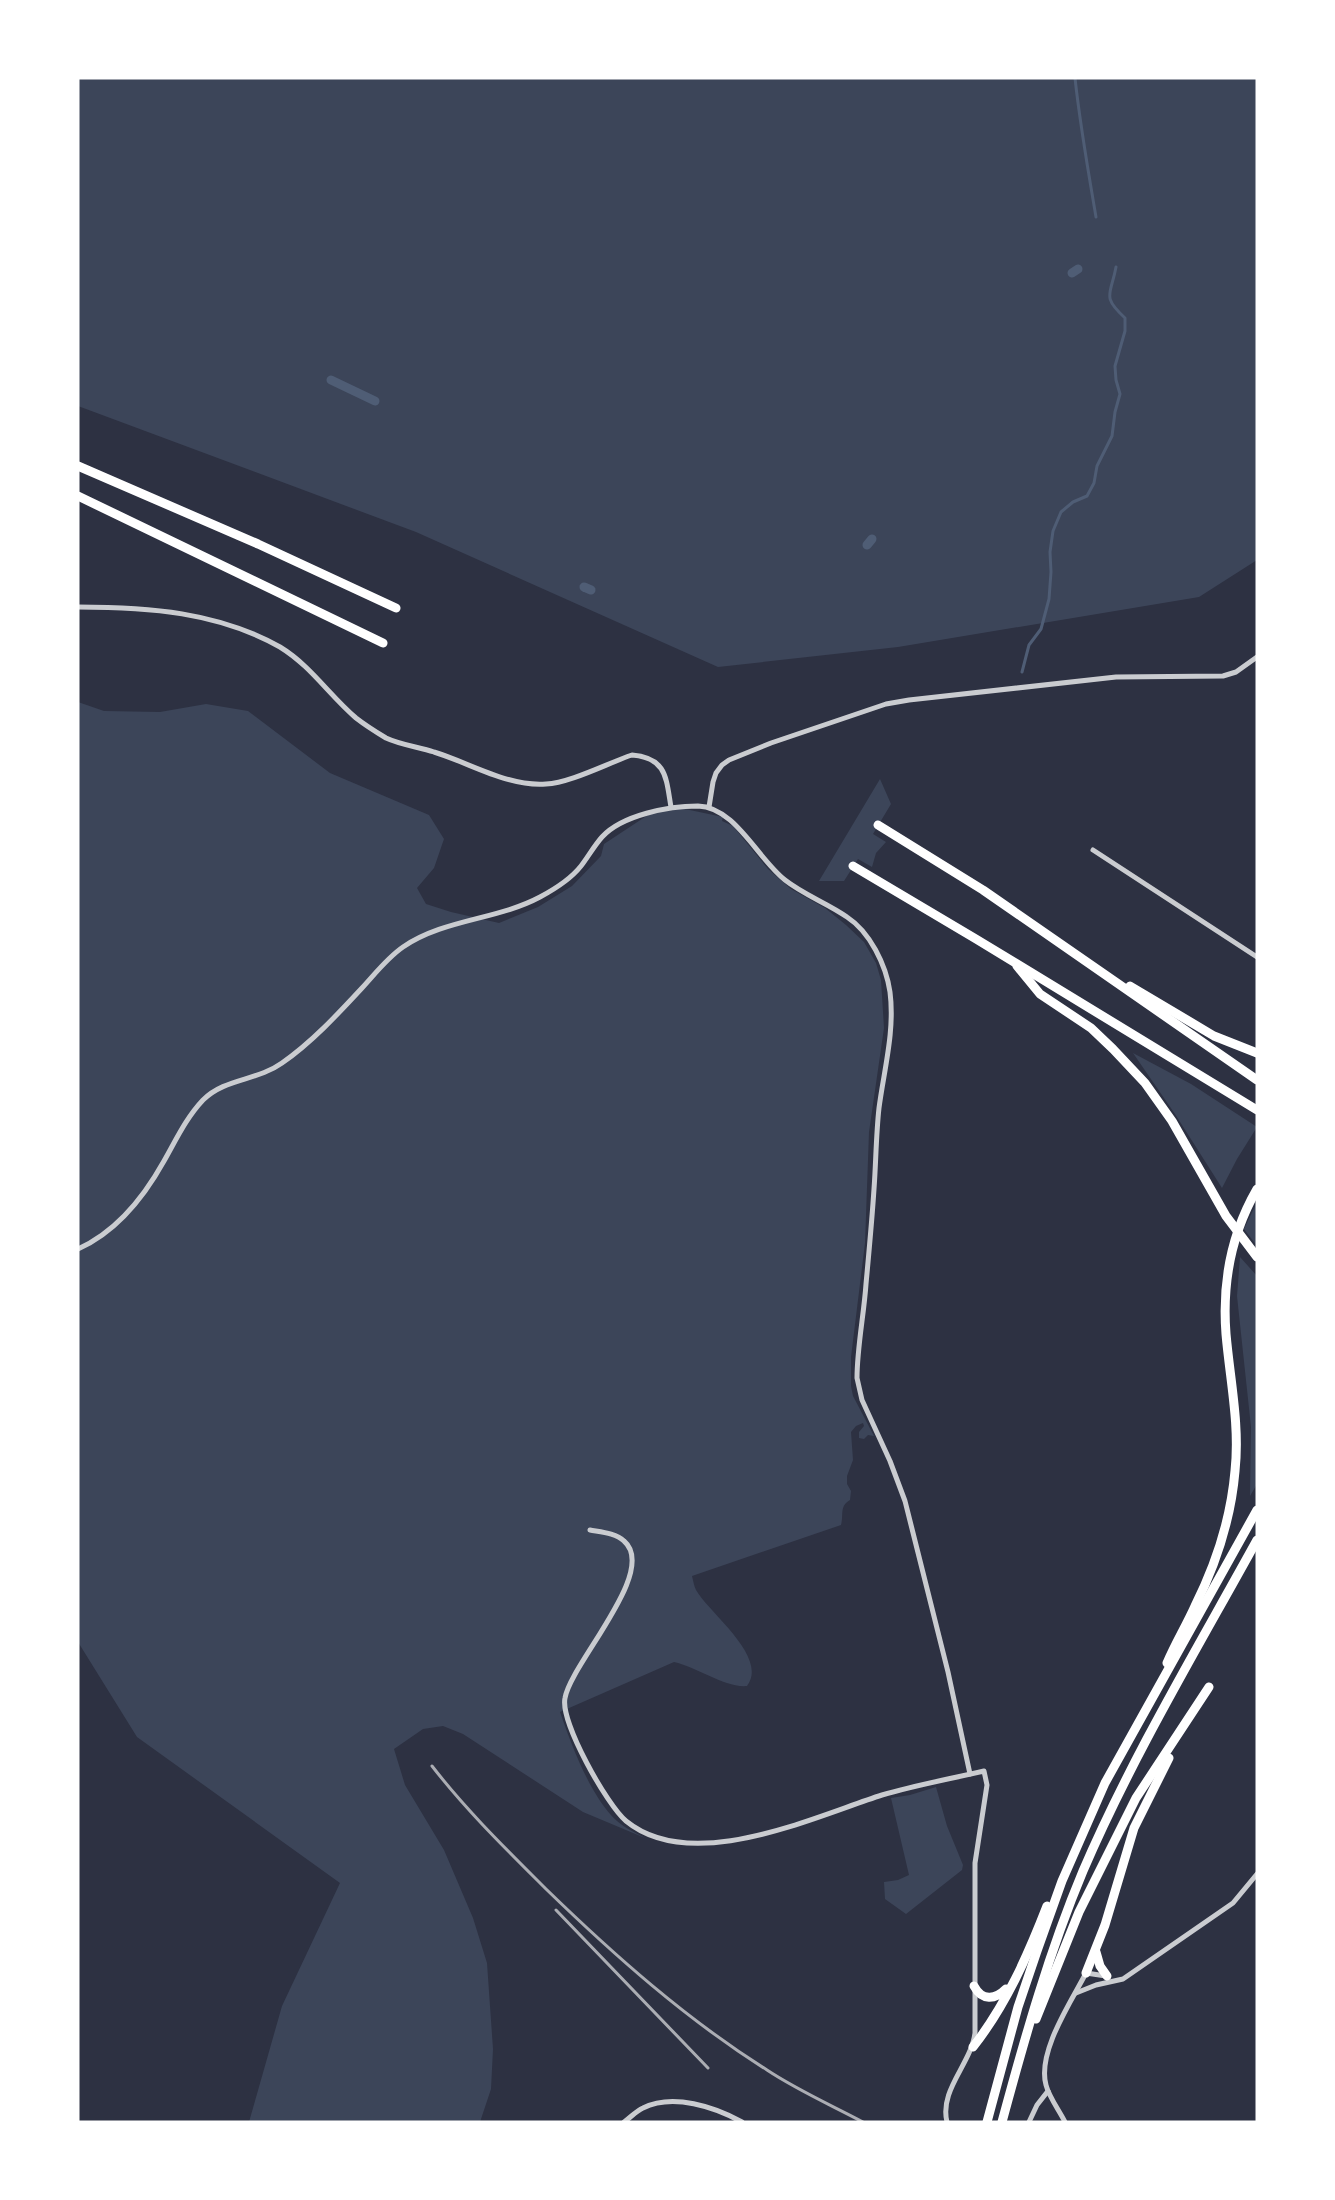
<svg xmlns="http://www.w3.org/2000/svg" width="1335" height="2200" font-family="Arial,sans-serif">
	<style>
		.green { fill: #3c4559 }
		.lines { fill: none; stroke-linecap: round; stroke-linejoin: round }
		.stream { stroke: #4f5d75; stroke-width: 3 }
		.canal { stroke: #4f5d75; stroke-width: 9 }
		.minor { stroke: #caccd0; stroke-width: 5 }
		.motorway { stroke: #fff; stroke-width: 9 }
		.rail { stroke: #abadb3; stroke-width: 3 }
	</style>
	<rect width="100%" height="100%" fill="#2d3142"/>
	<g class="green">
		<path d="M78,78H1257V560L1199,597L898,647L718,667L416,532L78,406Z"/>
		<path d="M78,702L104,711L160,712L206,704L248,711L330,773L429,815L444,839L434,868L417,888L426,904L451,912L499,923L538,907L572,886L601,856L604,844L651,813L660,810L685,809L723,817L722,821L733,826L768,869L791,889L825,908L846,925L864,942L876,963L881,980L884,1028L869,1132L865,1243L851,1357V1386L853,1396L874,1436L868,1435L864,1439L859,1438V1432L864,1426L863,1423L856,1426L851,1432L853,1460L847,1476V1484L851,1491L850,1500C839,1506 844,1515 841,1525L692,1576C693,1580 694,1586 696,1590C709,1613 769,1657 747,1686C725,1688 697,1667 674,1662L560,1712C571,1744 591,1798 617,1821C625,1828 636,1833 645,1838L583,1812L463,1734L443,1726L423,1729L394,1749L405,1785L444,1850L473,1918L487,1963L493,2049L491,2089L480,2122H249L282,2006L340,1883L137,1737L78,1642Z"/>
		<path d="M880,779L891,804L873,834L886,842L876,853L872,867L858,859L844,881H819Z"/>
		<path d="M1133,1053L1191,1084L1257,1127L1237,1159L1222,1188L1175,1114Z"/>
		<path d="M1257,1202V1246L1244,1229Z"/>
		<path d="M1240,1257L1257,1276V1484L1250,1496L1251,1427L1237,1296Z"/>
		<path d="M936,1787L947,1826L963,1865L962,1870L906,1914L885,1899L884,1882L898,1880L909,1875L891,1798L910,1795Z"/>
	</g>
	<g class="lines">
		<g class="stream">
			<path d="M1075,78C1080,125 1088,170 1096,217"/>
			<path d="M1022,672L1029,645L1041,629L1049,599L1051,572L1050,552L1053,531L1061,512L1073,502L1087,496L1094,483L1097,466L1112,436L1115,412L1120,394L1116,380L1115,366L1125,331V318C1101,296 1111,295 1116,267"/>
		</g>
		<g class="canal">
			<path d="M1072,273L1078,269"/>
			<path d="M331,380L375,401"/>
			<path d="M867,545L872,539"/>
			<path d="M584,587L591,590"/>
		</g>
		<g class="minor">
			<path d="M78,607C148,607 218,612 280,647C311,666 329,695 356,718C365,725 376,732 386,738C401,745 419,747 434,752C470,763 508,787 546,784C570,783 608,763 632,755C667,758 666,778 671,807"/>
			<path d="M709,807L713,782L716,773L722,765L729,760L771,743L886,704L909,700L1116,677L1223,676L1236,672L1257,657"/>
			<path d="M1093,850L1257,957"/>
			<path d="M78,1249C116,1232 144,1197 164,1161C176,1140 186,1118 203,1100C225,1078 257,1081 282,1063C311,1043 337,1015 362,988C375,974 387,958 403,947C444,919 497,920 540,897C555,889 570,880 581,866C588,857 594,846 602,837C622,815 669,806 698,806C735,807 757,858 785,880C804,895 827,903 847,917C870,932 886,965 890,992C895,1031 884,1070 879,1108C876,1135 876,1162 874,1189C872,1220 869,1252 866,1284C864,1314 857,1348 857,1378L862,1400L890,1461L905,1501L948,1672L970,1774"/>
			<path d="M590,1530C601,1532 616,1533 624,1541C659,1571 571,1663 565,1698C560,1722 607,1805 626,1821C692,1875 813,1817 882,1795C916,1785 950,1779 984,1771L987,1785L975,1863V2033C971,2064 939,2090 947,2122"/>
			<path d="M1076,1993L1096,1985L1123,1979L1233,1903L1257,1874"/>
			<path d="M624,2122C630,2118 636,2111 643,2108C673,2093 715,2107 742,2122"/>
			<path d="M1029,2122L1037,2105L1048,2091"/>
			<path d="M1065,2122C1059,2110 1049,2097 1046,2085C1037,2052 1071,2002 1086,1973L1106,1976"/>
		</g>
		<g class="motorway">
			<path d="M78,466L258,544L396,608"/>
			<path d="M78,496L383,643"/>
			<path d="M878,825L983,890L1257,1080"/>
			<path d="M853,866L976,939L1257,1110"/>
			<path d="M1017,966L1040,994L1091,1028L1113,1049L1145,1083L1172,1121L1226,1216L1257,1257"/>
			<path d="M1130,986L1214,1036L1257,1053"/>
			<path d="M1167,1663C1175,1644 1186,1626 1195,1606C1216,1564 1231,1518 1235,1471C1240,1425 1230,1380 1226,1334C1222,1282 1231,1234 1257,1189"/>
			<path d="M1096,1952L1100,1966L1107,1976"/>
			<path d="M1086,1973L1105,1925L1134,1828L1169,1758"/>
			<path d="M974,1986C982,2001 995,2000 1006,1989"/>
			<path d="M1036,2019L1079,1912L1136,1798L1209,1687"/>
			<path d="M973,2047C1006,2005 1028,1955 1047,1906"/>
			<path d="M987,2122L1018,2007L1037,1951L1062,1881L1105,1783L1257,1510"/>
			<path d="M1002,2122C1025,2037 1049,1952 1083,1871C1132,1757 1197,1649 1257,1540"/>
		</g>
		<g class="rail">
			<path d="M432,1766C466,1810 506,1849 546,1889C614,1955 686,2019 767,2070C797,2090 831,2105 863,2122"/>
			<path d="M556,1910L708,2068"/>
		</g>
	</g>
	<rect width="1335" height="2200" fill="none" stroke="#ffffff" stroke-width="159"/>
</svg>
